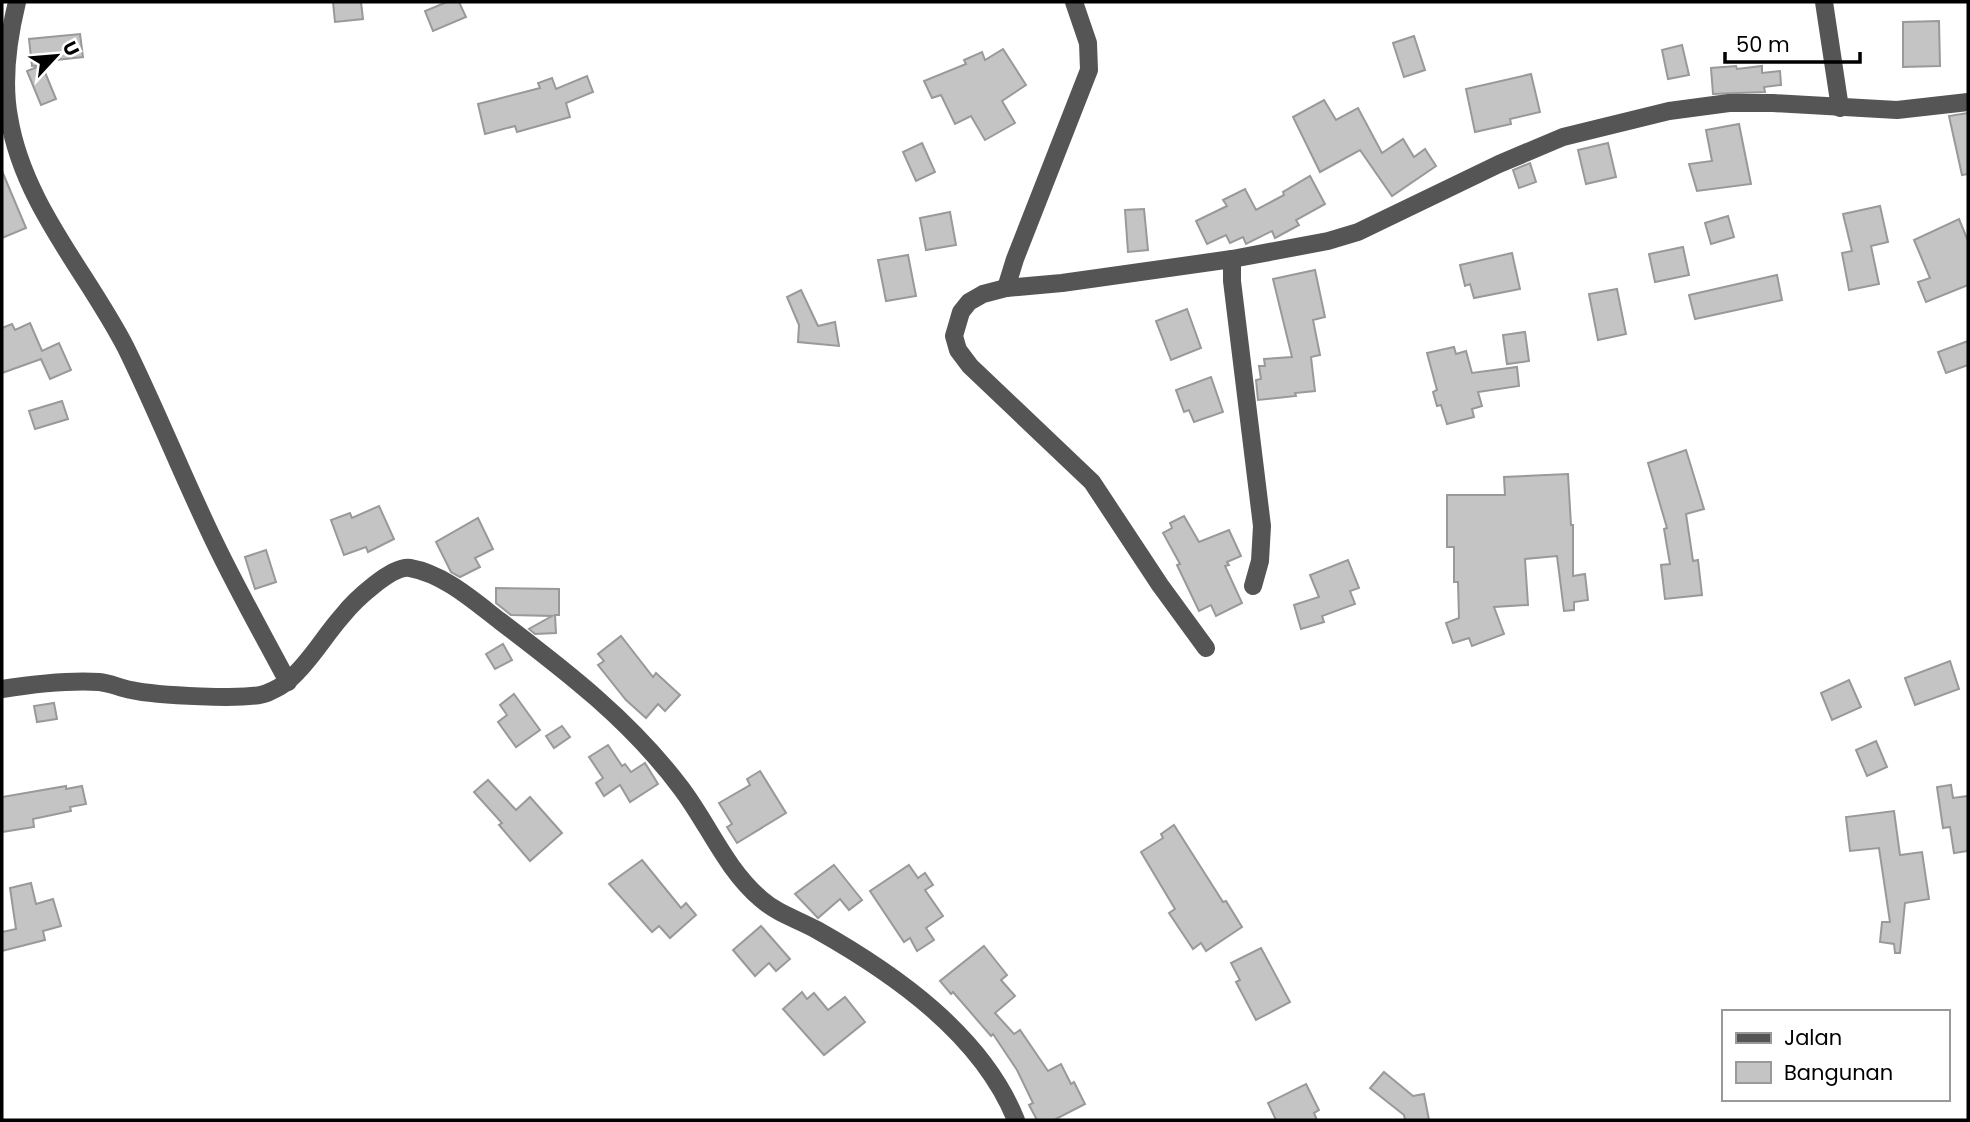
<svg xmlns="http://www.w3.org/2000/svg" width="1970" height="1122" font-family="Poppins,sans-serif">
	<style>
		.building { fill: #c4c4c4; stroke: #999; stroke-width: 2 }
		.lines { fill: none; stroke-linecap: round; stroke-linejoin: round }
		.minor { stroke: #555; stroke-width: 18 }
	</style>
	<rect width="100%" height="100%" fill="#fff"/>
	<g class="building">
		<path d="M333,2H361L363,19L335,22Z"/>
		<path d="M447,2H459L466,17L433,31L425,11Z"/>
		<path d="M1939,21L1940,66L1903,67V22Z"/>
		<path d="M80,34L83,57L47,61V65H42L56,99L41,105L27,71L42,65L32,66L29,39Z"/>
		<path d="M1414,36L1425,70L1404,77L1393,43Z"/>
		<path d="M1682,45L1689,75L1668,79L1662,50Z"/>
		<path d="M1003,49L1026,85L1002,101L1015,123L985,140L971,116L955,124L941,95L932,98L924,81L966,64L964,60L982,52L985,60Z"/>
		<path d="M1736,66L1737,69L1762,66V73L1780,71L1781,85L1764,87L1765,92L1713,94L1711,68Z"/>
		<path d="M1531,74L1540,112L1510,119L1511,124L1475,132L1466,89Z"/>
		<path d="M587,76L593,92L566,103L570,117L517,132L515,126L485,134L478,104L540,88L538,83L552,78L556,89Z"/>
		<path d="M1324,100L1336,120L1358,108L1382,153L1403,139L1414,157L1425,149L1436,166L1392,196L1360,150L1320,172L1293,117Z"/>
		<path d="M1968,113V174L1962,175L1949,116Z"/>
		<path d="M1739,124L1751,184L1697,191L1689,164L1712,161L1706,130Z"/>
		<path d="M922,143L935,172L916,181L903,152Z"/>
		<path d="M1608,143L1616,177L1586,184L1578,150Z"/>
		<path d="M1530,163L1536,182L1519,188L1513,170Z"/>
		<path d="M2,171L26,228L2,238Z"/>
		<path d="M1310,176L1325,204L1296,220L1299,225L1275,238L1272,231L1246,244L1243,237L1230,243L1226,235L1207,244L1196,221L1227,206L1223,200L1245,189L1256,210L1284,195L1283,192Z"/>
		<path d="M1880,206L1888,242L1871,246L1879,284L1849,290L1842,253L1852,251L1843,214Z"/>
		<path d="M1144,209L1148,250L1128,252L1125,210Z"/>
		<path d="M950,212L956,245L926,250L920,218Z"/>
		<path d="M1728,216L1734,237L1711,244L1705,223Z"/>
		<path d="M1959,219L1968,241V285L1926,302L1918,282L1930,278L1914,240Z"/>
		<path d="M1683,247L1689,275L1655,282L1649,254Z"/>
		<path d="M1512,253L1520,289L1474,298L1470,284L1465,286L1460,265Z"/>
		<path d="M908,255L916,296L886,301L878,260Z"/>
		<path d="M1315,270L1325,317L1313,320L1320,355L1311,357L1315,391L1295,393L1296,396L1258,400L1256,380L1261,379L1259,366H1265L1264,359L1292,357L1273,279Z"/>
		<path d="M1777,275L1782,300L1695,319L1689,295Z"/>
		<path d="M1617,289L1626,334L1598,340L1589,294Z"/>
		<path d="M801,290L818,326L835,322L839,346L798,342L799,325L787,297Z"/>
		<path d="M1187,309L1201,348L1171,360L1156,321Z"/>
		<path d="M30,323L42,351L59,343L71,370L50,379L41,359L2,373V328L12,324L15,330Z"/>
		<path d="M1525,332L1529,361L1507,364L1503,335Z"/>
		<path d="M1968,341V365L1946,373L1938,352Z"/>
		<path d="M1454,347L1456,354L1466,351L1472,373L1517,367L1519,386L1478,392L1482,406L1472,409L1474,417L1447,424L1441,405L1437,406L1433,392L1437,390L1427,353Z"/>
		<path d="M1211,377L1223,412L1194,422L1189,410L1184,412L1176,390Z"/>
		<path d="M62,401L68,419L35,429L29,411Z"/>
		<path d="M1686,450L1704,509L1686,514L1693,561L1698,560L1702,595L1665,599L1661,565L1670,564L1664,529L1667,528L1648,463Z"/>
		<path d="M1568,474L1571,525H1573V576L1585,574L1588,600L1574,602V610L1564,611L1557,556L1525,559L1528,605L1494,607L1504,634L1472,646L1469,638L1453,643L1446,623L1459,618L1458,582H1454V547H1447V495H1505L1504,477Z"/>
		<path d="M379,506L394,539L368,552L366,547L344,555L331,520L350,513L352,518Z"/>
		<path d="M1184,516L1199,542L1229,530L1241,556L1227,562L1229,565L1225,566L1242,603L1216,616L1211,605L1199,611L1177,565L1180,564L1163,533L1172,528L1170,523Z"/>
		<path d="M478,518L493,549L475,558L480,567L460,577L451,572L436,542Z"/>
		<path d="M266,550L276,582L255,589L245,557Z"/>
		<path d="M1348,560L1359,588L1350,591L1355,604L1322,616L1324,622L1301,629L1294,605L1319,597L1310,575Z"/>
		<path d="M496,588L559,589V615H555L556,633L535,634L529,629L552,616L511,615L496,603Z"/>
		<path d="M621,636L653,677L656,673L680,695L665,711L658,704L646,718L626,700L598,665L604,661L598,654Z"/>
		<path d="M503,644L512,660L495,669L486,654Z"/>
		<path d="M1950,661L1959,689L1915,705L1905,678Z"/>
		<path d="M1849,680L1861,707L1832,720L1821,693Z"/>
		<path d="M514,694L540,730L516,747L498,722L507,715L500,705Z"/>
		<path d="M54,703L57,719L37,722L34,706Z"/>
		<path d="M562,726L570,737L554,748L546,736Z"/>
		<path d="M1876,741L1887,767L1867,776L1856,750Z"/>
		<path d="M608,745L622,766L625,764L631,772L645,763L658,784L630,802L620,785L604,796L596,783L603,778L589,757Z"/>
		<path d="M760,771L786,813L737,843L727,827L732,824L719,803L750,785L747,779Z"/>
		<path d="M488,780L516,810L530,797L562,833L530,861L499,825L502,823L474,792Z"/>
		<path d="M1951,785L1953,798L1968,796V851L1954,853L1950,827L1943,828L1937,787Z"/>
		<path d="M66,786V789L82,786L86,804L70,807L71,811L33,819L34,827L2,832V797Z"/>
		<path d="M1894,811L1900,855L1922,852L1929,899L1905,903L1900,953H1895L1894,944L1880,942L1882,922H1890L1879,848L1850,851L1846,817Z"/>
		<path d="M1174,825L1223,902L1226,901L1242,927L1206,951L1201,943L1193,949L1169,913L1175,909L1141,852L1163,838L1161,834Z"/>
		<path d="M642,860L681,908L686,903L696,915L670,938L659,926L652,932L609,884Z"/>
		<path d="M834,865L862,900L849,910L840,899L818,918L795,894Z"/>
		<path d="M909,865L918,878L925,873L933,885L925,890L943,916L926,928L934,940L917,951L910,938L904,942L870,891Z"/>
		<path d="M31,883L36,904L53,899L61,926L43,931L45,940L2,951V932L16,929L10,888Z"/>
		<path d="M761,926L790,959L776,971L769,963L755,976L733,950Z"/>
		<path d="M984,946L1007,975L1001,980L1015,996L995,1013L1014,1034L1020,1030L1048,1071L1061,1064L1071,1084L1074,1082L1085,1104L1054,1120H1037L1029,1105L1033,1103L1017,1070L993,1034L991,1036L953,992L951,994L940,981Z"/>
		<path d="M1261,948L1290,1002L1256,1020L1236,982L1240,980L1231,963Z"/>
		<path d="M802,992L807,999L814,993L828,1010L845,997L865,1022L824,1055L783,1009Z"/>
		<path d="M1384,1072L1413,1096L1424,1094L1429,1120H1405L1404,1115L1370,1088Z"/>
		<path d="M1306,1084L1319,1110L1314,1113L1317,1120H1276L1268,1103Z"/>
	</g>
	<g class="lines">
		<g class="minor">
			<path d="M17,2C8,39 2,79 9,117C23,204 87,272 126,348C157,411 183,477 214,541C237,589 263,635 288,682"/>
			<path d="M1824,2L1840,108"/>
			<path d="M1232,259V281L1262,526L1260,561L1253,586"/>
			<path d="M1006,288L1015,259L1089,70L1088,43L1074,2"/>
			<path d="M1206,648L1160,585L1092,482L970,366L958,350L954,336L961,312L969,302L983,294L1006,288L1062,283L1232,259L1328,241L1358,232L1499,164L1563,137L1669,111L1729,103H1773L1897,110L1968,102"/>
			<path d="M2,689C34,684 67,680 99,682C110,683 120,688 131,690C153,695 249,701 267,693C274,690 284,685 289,680C311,661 324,636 343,615C354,601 392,565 410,568C444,574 474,601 500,621C566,671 631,721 681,788C709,825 725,868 761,899C778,914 797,919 817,930C895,974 982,1035 1016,1120"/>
		</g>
	</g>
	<rect width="1970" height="1122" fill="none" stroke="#000000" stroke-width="7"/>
	<rect x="1722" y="1010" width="228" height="91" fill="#ffffff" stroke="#999999" stroke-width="2"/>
	<rect x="1736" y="1033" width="35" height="10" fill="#555555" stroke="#999999" stroke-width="2"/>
	<text x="1784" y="1045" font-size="21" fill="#000000">Jalan</text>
	<rect x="1736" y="1062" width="35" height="21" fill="#c4c4c4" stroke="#999999" stroke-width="2"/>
	<text x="1784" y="1080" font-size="21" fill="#000000">Bangunan</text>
	<g transform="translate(56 56) rotate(64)" stroke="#ffffff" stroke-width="5" paint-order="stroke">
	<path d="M0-5L12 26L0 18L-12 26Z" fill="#000000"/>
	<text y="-10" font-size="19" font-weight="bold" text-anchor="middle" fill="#000000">U</text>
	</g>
	<path d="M1725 52v10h135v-10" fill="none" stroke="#000000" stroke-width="3.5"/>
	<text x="1736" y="52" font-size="21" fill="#000000" stroke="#ffffff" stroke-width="5" paint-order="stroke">50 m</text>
</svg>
